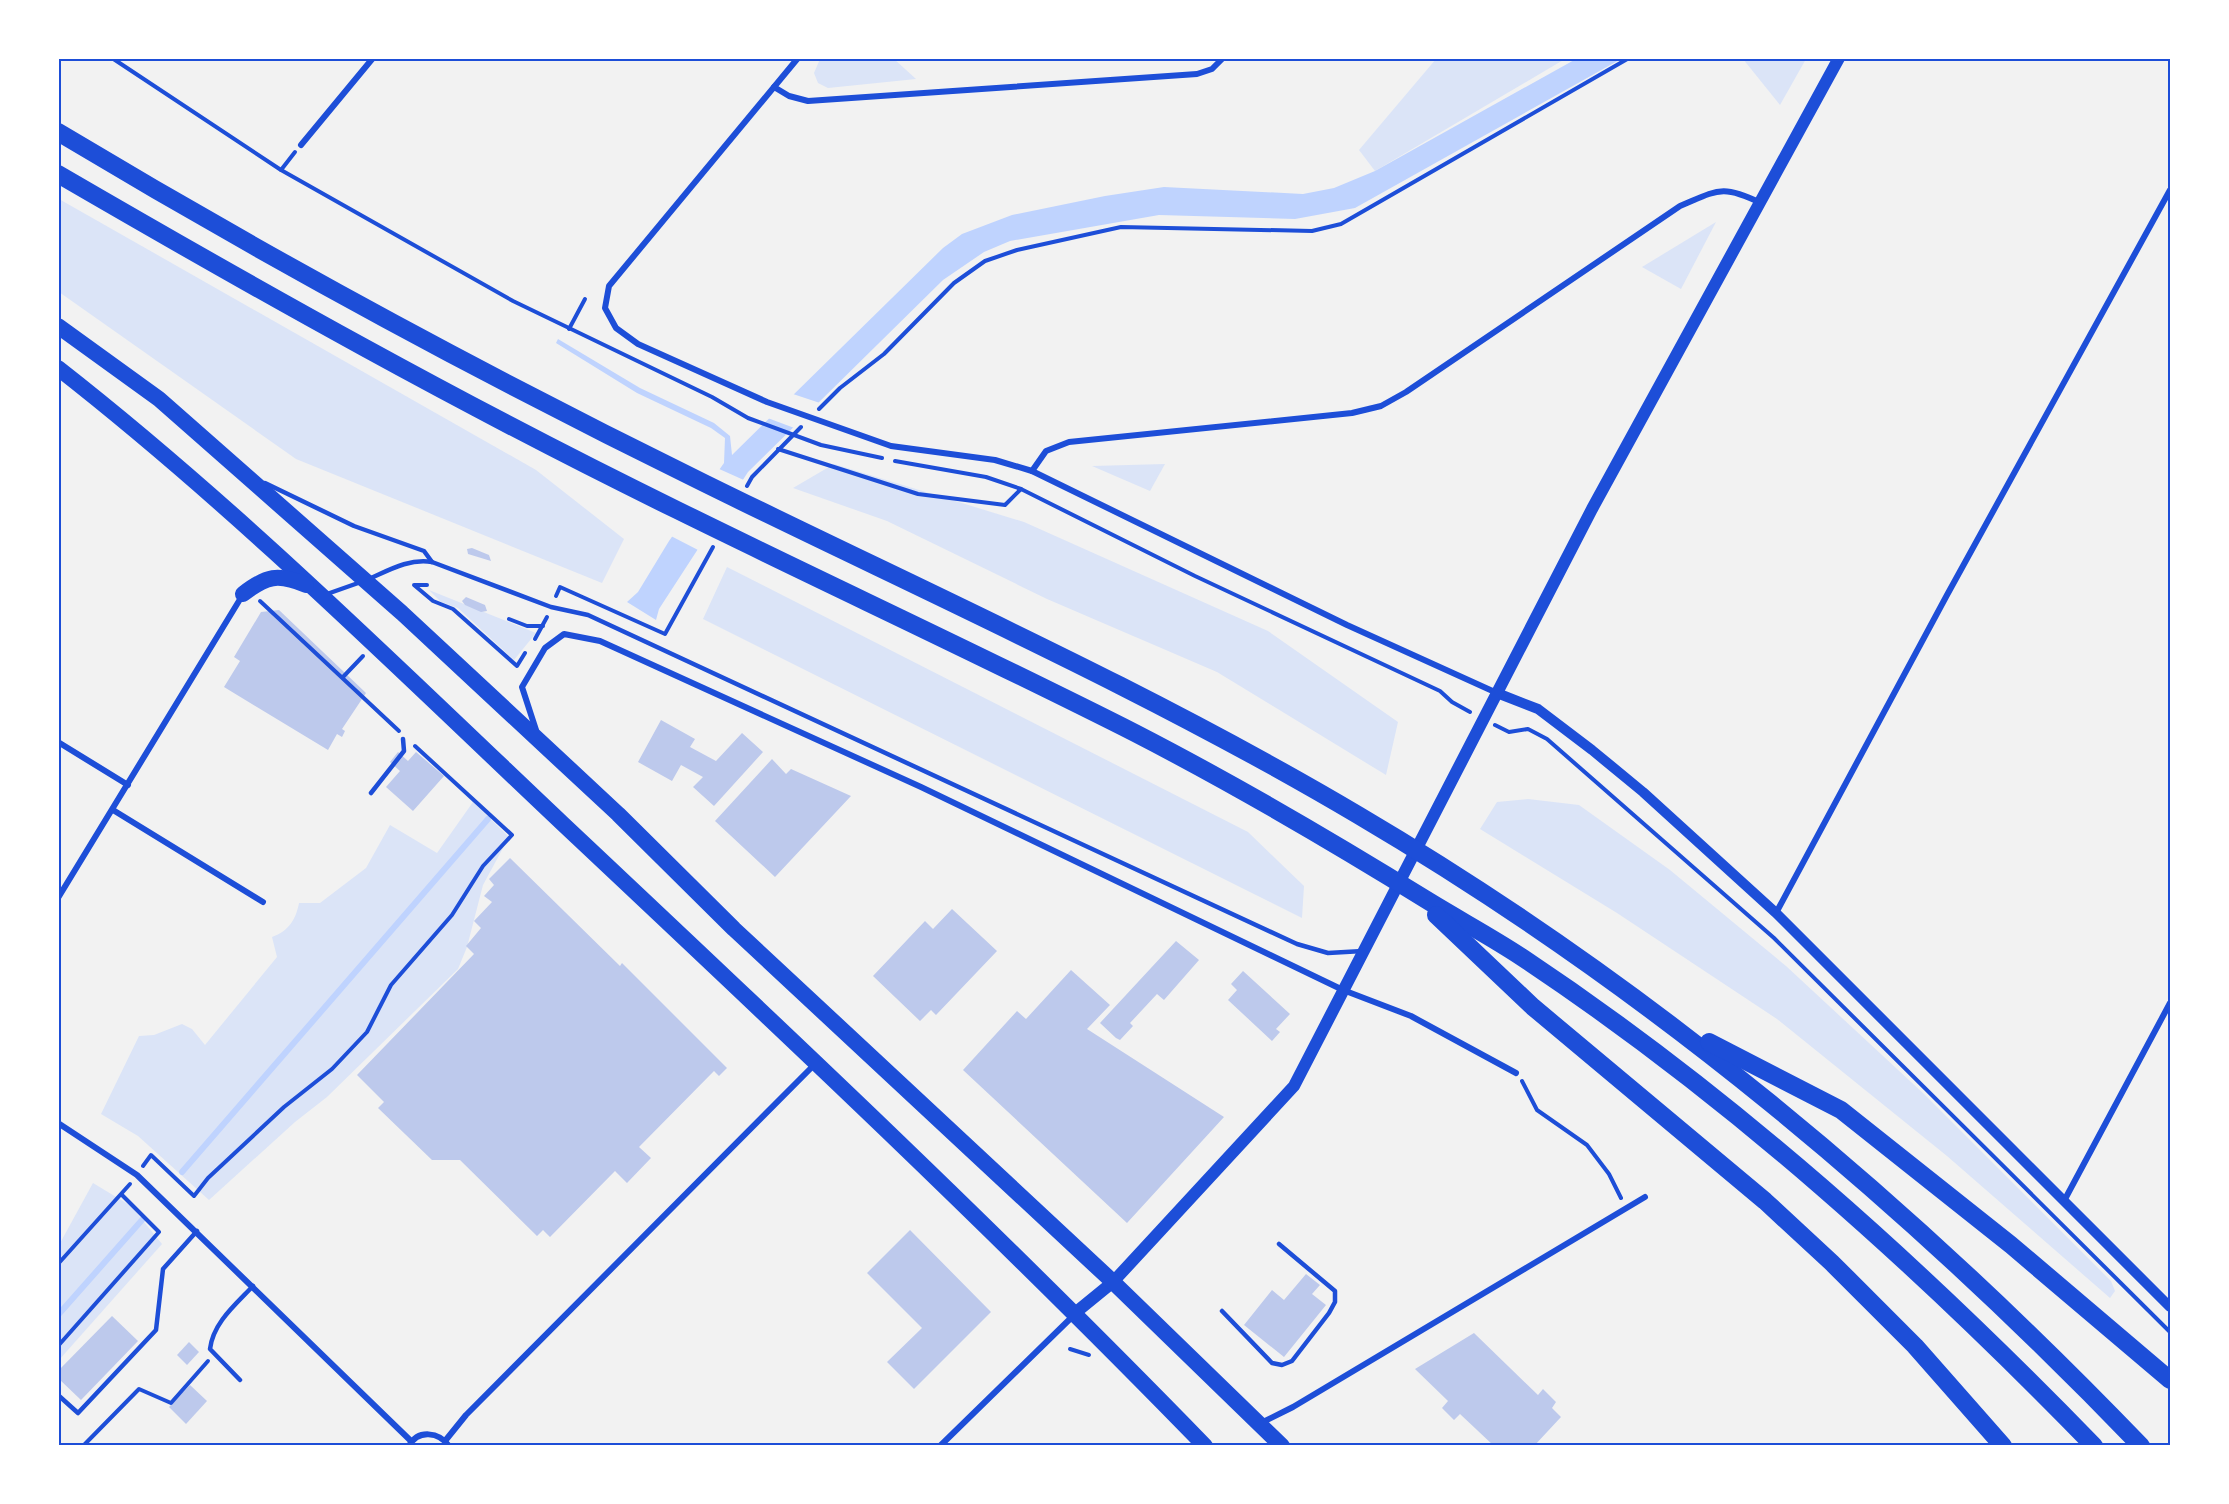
<svg xmlns="http://www.w3.org/2000/svg" width="2229" height="1504" font-family="Rubik,sans-serif">
	<style>
		.green { fill: #dbe4f7 }
		.water { fill: #bfd3fe }
		.pier { fill: #f2f2f2 }
		.lines { fill: none; stroke-linecap: round; stroke-linejoin: round }
		.stream { stroke: #bfd3fe; stroke-width: 6 }
		.building { fill: #bdc9ec }
		.path { stroke: #1d4ed8; stroke-width: 4 }
		.service { stroke: #1d4ed8; stroke-width: 4.5 }
		.minor { stroke: #1d4ed8; stroke-width: 6 }
		.tertiary { stroke: #1d4ed8; stroke-width: 10 }
		.secondary { stroke: #1d4ed8; stroke-width: 12 }
		.trunk { stroke: #1d4ed8; stroke-width: 16 }
		.motorway { stroke: #1d4ed8; stroke-width: 18 }
		.neatline { fill: none; stroke: #1d4ed8; stroke-width: 2 }
	</style>
	<rect width="100%" height="100%" fill="#f2f2f2"/>
	<g class="green">
		<path d="M820,59H894L916,79L828,88L818,83L814,73Z"/>
		<path d="M1436,59H1565L1375,171L1359,150Z"/>
		<path d="M1743,59H1806L1780,105Z"/>
		<path d="M59,199L536,470L624,539L602,583L296,459L59,292Z"/>
		<path d="M1716,222L1681,289L1642,267Z"/>
		<path d="M834,464L1024,522L1268,631L1398,722L1386,775L1217,672L1047,599L887,521L793,488Z"/>
		<path d="M1165,464L1150,491L1092,466Z"/>
		<path d="M727,567L1248,832L1304,886L1302,918L703,619Z"/>
		<path d="M429,590L536,633L514,660L458,608L441,602Z"/>
		<path d="M1528,799L1579,805L1670,870L1786,966L1924,1094L2111,1281L2115,1291L2110,1298L1947,1156L1777,1019L1617,913L1480,829L1497,802Z"/>
		<path d="M473,802L509,837L483,885L467,947L458,969L327,1097L295,1122L209,1200L138,1136L101,1114L139,1036L154,1035L182,1024L192,1029L205,1045L277,957L272,937C289,931 296,919 299,903H320L366,868L390,825L437,853Z"/>
		<path d="M93,1183L131,1206L162,1244L59,1360V1245Z"/>
	</g>
	<path class="water" d="M1576,59H1621L1355,208L1295,219L1159,215L1010,241L984,252L943,280L748,472L659,609L656,620L627,602L638,592L669,541L724,463L725,438L711,428L637,393L556,343L558,339L640,388L714,423L730,436L732,455L943,248L962,234L1012,215L1105,196L1164,187L1303,194L1334,188L1375,171Z"/>
	<g class="pier">
		<path d="M790,393L823,404L797,429L765,417Z"/>
		<path d="M717,468L746,481L700,551L669,535Z"/>
	</g>
	<g class="lines">
		<g class="stream">
			<path d="M182,1172L488,819"/>
			<path d="M58,1315L142,1220"/>
		</g>
	</g>
	<g class="building">
		<path d="M472,548L489,555L491,561L468,554L467,549Z"/>
		<path d="M466,597L485,605L487,611L481,612L465,605L462,601Z"/>
		<path d="M279,610L366,693L342,729L345,731L342,737L337,734L328,750L224,687L240,661L234,657L261,612Z"/>
		<path d="M661,720L695,739L690,747L716,761L742,733L763,752L714,806L693,787L703,777L681,765L672,781L638,762Z"/>
		<path d="M398,752L408,761L416,752L444,776L413,811L386,787L400,771L390,762Z"/>
		<path d="M772,759L786,774L791,769L851,796L775,877L715,821Z"/>
		<path d="M510,858L620,966L622,963L727,1068L719,1076L714,1071L639,1147L651,1158L627,1183L615,1171L550,1237L543,1230L537,1236L460,1160H432L378,1108L384,1102L357,1075L474,954L466,946L481,928L474,921L492,902L484,896L494,885L489,879Z"/>
		<path d="M952,909L997,951L936,1015L931,1010L920,1021L873,976L925,921L933,929Z"/>
		<path d="M1176,941L1199,960L1164,1000L1157,994L1130,1023L1133,1026L1120,1040L1116,1038L1100,1023Z"/>
		<path d="M1071,970L1110,1005L1087,1029L1224,1117L1127,1223L963,1070L1017,1011L1026,1019Z"/>
		<path d="M1243,971L1290,1014L1276,1029L1280,1032L1272,1041L1228,1000L1237,990L1231,984Z"/>
		<path d="M910,1230L991,1312L914,1389L887,1362L922,1328L867,1273Z"/>
		<path d="M1306,1274L1320,1285L1312,1294L1326,1305L1284,1357L1244,1325L1272,1290L1284,1300Z"/>
		<path d="M112,1316L138,1341L81,1400L58,1378V1371Z"/>
		<path d="M1474,1333L1538,1395L1543,1389L1556,1402L1552,1408L1561,1417L1534,1446H1494L1460,1414L1454,1420L1442,1408L1448,1401L1415,1369Z"/>
		<path d="M189,1342L199,1352L187,1365L177,1355Z"/>
		<path d="M190,1385L207,1401L186,1424L169,1407Z"/>
	</g>
	<g class="lines">
		<g class="path">
			<path d="M112,58L281,170L513,301L712,397L748,418L821,445L882,458"/>
			<path d="M281,170L295,152"/>
			<path d="M569,329L585,299"/>
			<path d="M819,409L840,388L884,354L954,283L985,261L1017,250L1121,227L1312,231L1341,224L1629,58"/>
			<path d="M778,449L918,494L1005,505L1021,489"/>
			<path d="M895,461L986,477L1021,489L1195,576L1440,691L1452,702L1470,712"/>
			<path d="M747,486L752,477L801,427"/>
			<path d="M427,585H414L433,601L453,609L517,666L525,653"/>
			<path d="M556,596L560,587L665,634L713,547"/>
			<path d="M260,601L399,731"/>
			<path d="M509,619L527,626H543"/>
			<path d="M535,639L547,617"/>
			<path d="M343,677L363,656"/>
			<path d="M1495,725L1509,732L1528,729L1547,739L1774,938L2170,1332"/>
			<path d="M1522,1081L1537,1110L1587,1145L1609,1174L1621,1198"/>
			<path d="M143,1166L151,1155L194,1196L208,1178L284,1107L332,1069L367,1032L391,985L452,915L483,866L512,835L415,746"/>
			<path d="M58,1264L130,1184"/>
			<path d="M58,1346L159,1232L122,1195"/>
			<path d="M1070,1349L1089,1355"/>
			<path d="M83,1446L139,1389L171,1403L208,1361"/>
		</g>
		<g class="service">
			<path d="M265,483L354,526L424,551L432,562"/>
			<path d="M369,579C389,570 410,558 432,562L551,607L588,615L1297,944L1328,953L1363,951"/>
			<path d="M327,594L361,582"/>
			<path d="M371,793L404,751L403,739"/>
			<path d="M1222,1311L1272,1363L1282,1365L1292,1361L1329,1313L1335,1302V1291L1279,1244"/>
			<path d="M240,1380L210,1349C213,1323 235,1305 253,1286"/>
			<path d="M58,1395L78,1413L156,1330L163,1269L197,1231"/>
		</g>
		<g class="minor">
			<path d="M798,58L609,286L605,308L616,328L638,344L767,402L891,446L995,460L1032,471L1347,625L1497,693"/>
			<path d="M774,87L789,96L808,101L1197,74L1212,69L1223,58"/>
			<path d="M301,145L373,58"/>
			<path d="M1032,471L1046,451L1069,442L1352,413L1381,406L1406,392L1680,206C1718,190 1722,184 1761,203"/>
			<path d="M536,730L522,687L545,648L564,634L600,641L921,787L1343,990L1411,1016L1516,1073"/>
			<path d="M58,742L128,785"/>
			<path d="M113,810L263,902"/>
			<path d="M58,898L242,596"/>
			<path d="M1776,913L1947,595L2170,190"/>
			<path d="M58,1123L137,1175L411,1441"/>
			<path d="M2064,1201L2170,1003"/>
			<path d="M1261,1423L1293,1407L1645,1197"/>
			<path d="M445,1441L466,1415L815,1064"/>
			<path d="M409,1446C418,1429 439,1432 449,1446"/>
			<path d="M940,1446L1073,1316"/>
		</g>
		<path class="tertiary" d="M1497,693L1538,709L1592,750L1643,792L1776,913L2170,1307"/>
		<path class="secondary" d="M1075,1313L1113,1282L1294,1086L1592,509L1839,58"/>
		<g class="trunk">
			<path d="M58,326L159,399L402,613L618,814L734,929L1113,1282L1282,1446"/>
			<path d="M58,368C237,508 398,668 563,824C780,1028 997,1232 1205,1446"/>
			<path d="M243,594C266,576 278,573 306,585"/>
		</g>
		<g class="motorway">
			<path d="M58,132C268,258 484,375 704,483C923,591 1147,690 1358,815C1650,987 1906,1202 2141,1446"/>
			<path d="M58,174C261,292 466,407 677,510C829,585 983,656 1135,733C1236,785 1333,842 1430,902C1461,921 1493,938 1523,958C1732,1097 1919,1266 2094,1446"/>
			<path d="M1436,915L1533,1007L1765,1201L1832,1263L1915,1346L2003,1446"/>
			<path d="M1709,1042L1841,1110L2011,1245L2170,1380"/>
		</g>
	</g>
	<rect width="2229" height="1504" fill="none" stroke="#ffffff" stroke-width="120"/>
	<rect x="60" y="60" width="2109" height="1384" class="neatline"/>
</svg>
